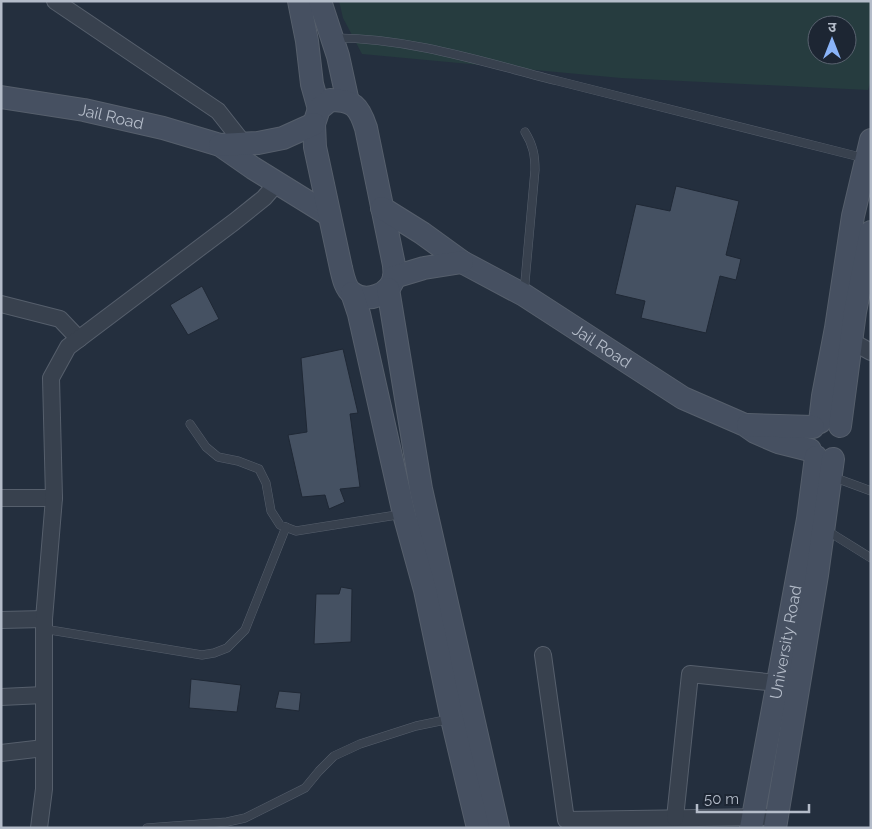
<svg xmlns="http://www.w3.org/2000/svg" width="872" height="829" font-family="Raleway,'Noto Sans Devanagari',sans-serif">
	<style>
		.green { fill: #263c3f; fill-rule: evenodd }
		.building { fill: #455162; stroke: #1f2835 }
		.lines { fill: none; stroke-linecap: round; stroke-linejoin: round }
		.lane-casing { stroke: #565f6c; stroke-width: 9 }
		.street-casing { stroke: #565f6c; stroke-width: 18 }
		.secondary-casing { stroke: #565f6c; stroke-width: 24 }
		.lane { stroke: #38414e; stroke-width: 8 }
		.street { stroke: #38414e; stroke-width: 16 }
		.secondary { stroke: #465061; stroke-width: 22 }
		.labels { text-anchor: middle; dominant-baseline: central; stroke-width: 4; stroke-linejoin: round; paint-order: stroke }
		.street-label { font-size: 16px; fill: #b4bcc9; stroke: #1d2633 }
	</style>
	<rect width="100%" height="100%" fill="#242f3e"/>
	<path class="green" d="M339,1H871V80L868,90L621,78L362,54L343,18ZM817,25H847V55H817Z"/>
	<g class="building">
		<path d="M676,186L739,201L726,255L741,259L736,280L720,276L706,333L641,318L645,301L615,294L636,204L670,211Z"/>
		<path d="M202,286L219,319L188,335L170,305Z"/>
		<path d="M343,349L358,413L350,414L360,487L340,489L345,502L329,509L325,495L302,497L288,435L307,432L301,358Z"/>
		<path d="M341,587L352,589L351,642L314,644L316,594H339Z"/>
		<path d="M191,679L241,685L237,712L189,708Z"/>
		<path d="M279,691L301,693L299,711L275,708Z"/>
	</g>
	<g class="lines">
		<g class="lane-casing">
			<g id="lane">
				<path d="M335,38C411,38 486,63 558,81C660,107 762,133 864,158"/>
				<path d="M524,293L535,170C535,155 533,145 525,132"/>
				<path d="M190,424L206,447L218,457L238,461L259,469L266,483L271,511L280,525L296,531L403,514"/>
				<path d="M833,477L871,491"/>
				<path d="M826,530L871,558"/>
				<path d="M44,629L202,655L214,653L227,648L245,630L286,527"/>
				<path d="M147,828L227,822L245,818L305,788L319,771L334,756L360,744L416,726L450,719"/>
			</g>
		</g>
		<g class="street-casing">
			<g id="street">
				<path d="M55,1L218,111L244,144"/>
				<path d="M1,304L60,319L79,339"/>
				<path d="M851,341L871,352"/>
				<path d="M1,498H54"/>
				<path d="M1,620L44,619"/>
				<path d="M543,655L566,820L764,817"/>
				<path d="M1,697L44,695"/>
				<path d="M1,753L44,748"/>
				<path d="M675,818L690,674L777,683"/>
				<path d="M39,828L44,789V619L54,498L51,378L68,347L234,222L264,198L277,183"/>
			</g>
		</g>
		<g class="secondary-casing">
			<g id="secondary">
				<path d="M299,1L307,41L312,84L319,109"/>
				<path d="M320,1L338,56L348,102"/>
				<path id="s1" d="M1,97L84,110L163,128L220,145L253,168L329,215"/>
				<path d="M330,100C353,100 359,106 366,128L394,265C394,268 395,274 394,277C391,294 367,304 352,293C345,288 343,276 341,268L315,147L314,124L319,109Z"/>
				<path d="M220,145L258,143L283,138L314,124"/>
				<path id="s2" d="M382,208L422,233L462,262L524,295L683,398L745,425L755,432L778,442L810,450"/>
				<path d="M394,277L424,268L462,262"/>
				<path d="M388,289L421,489L498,828"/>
				<path d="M352,293L359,314L404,514L425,590L452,719L478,828"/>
				<path d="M820,422L823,396L836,328L853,216L871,140"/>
				<path d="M748,425L813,427"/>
				<path d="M840,426L855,312L871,232"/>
				<path id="s3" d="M751,828L808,519L816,457"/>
				<path d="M775,828L817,575L833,459"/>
			</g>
		</g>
		<use href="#lane" class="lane"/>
		<use href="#street" class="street"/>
		<use href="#secondary" class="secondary"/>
	</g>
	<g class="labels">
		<g class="street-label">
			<text stroke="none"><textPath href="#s1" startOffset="112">Jail Road</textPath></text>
			<text stroke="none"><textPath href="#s2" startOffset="260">Jail Road</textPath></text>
			<text stroke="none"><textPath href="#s3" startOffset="189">University Road</textPath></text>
		</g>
	</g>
	<rect width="872" height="829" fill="none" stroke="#b4bcc9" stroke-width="5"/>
	<g transform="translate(832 40)"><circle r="24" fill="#1d2633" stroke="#59626f"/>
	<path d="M0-4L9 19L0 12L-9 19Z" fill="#8ab4f8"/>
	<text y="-8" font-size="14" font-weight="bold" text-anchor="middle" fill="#b4bcc9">उ</text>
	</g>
	<path d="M697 804v8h112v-8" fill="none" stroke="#b4bcc9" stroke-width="2.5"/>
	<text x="704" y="804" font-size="15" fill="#b4bcc9" stroke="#1d2633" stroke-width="4" paint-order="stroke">50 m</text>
</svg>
